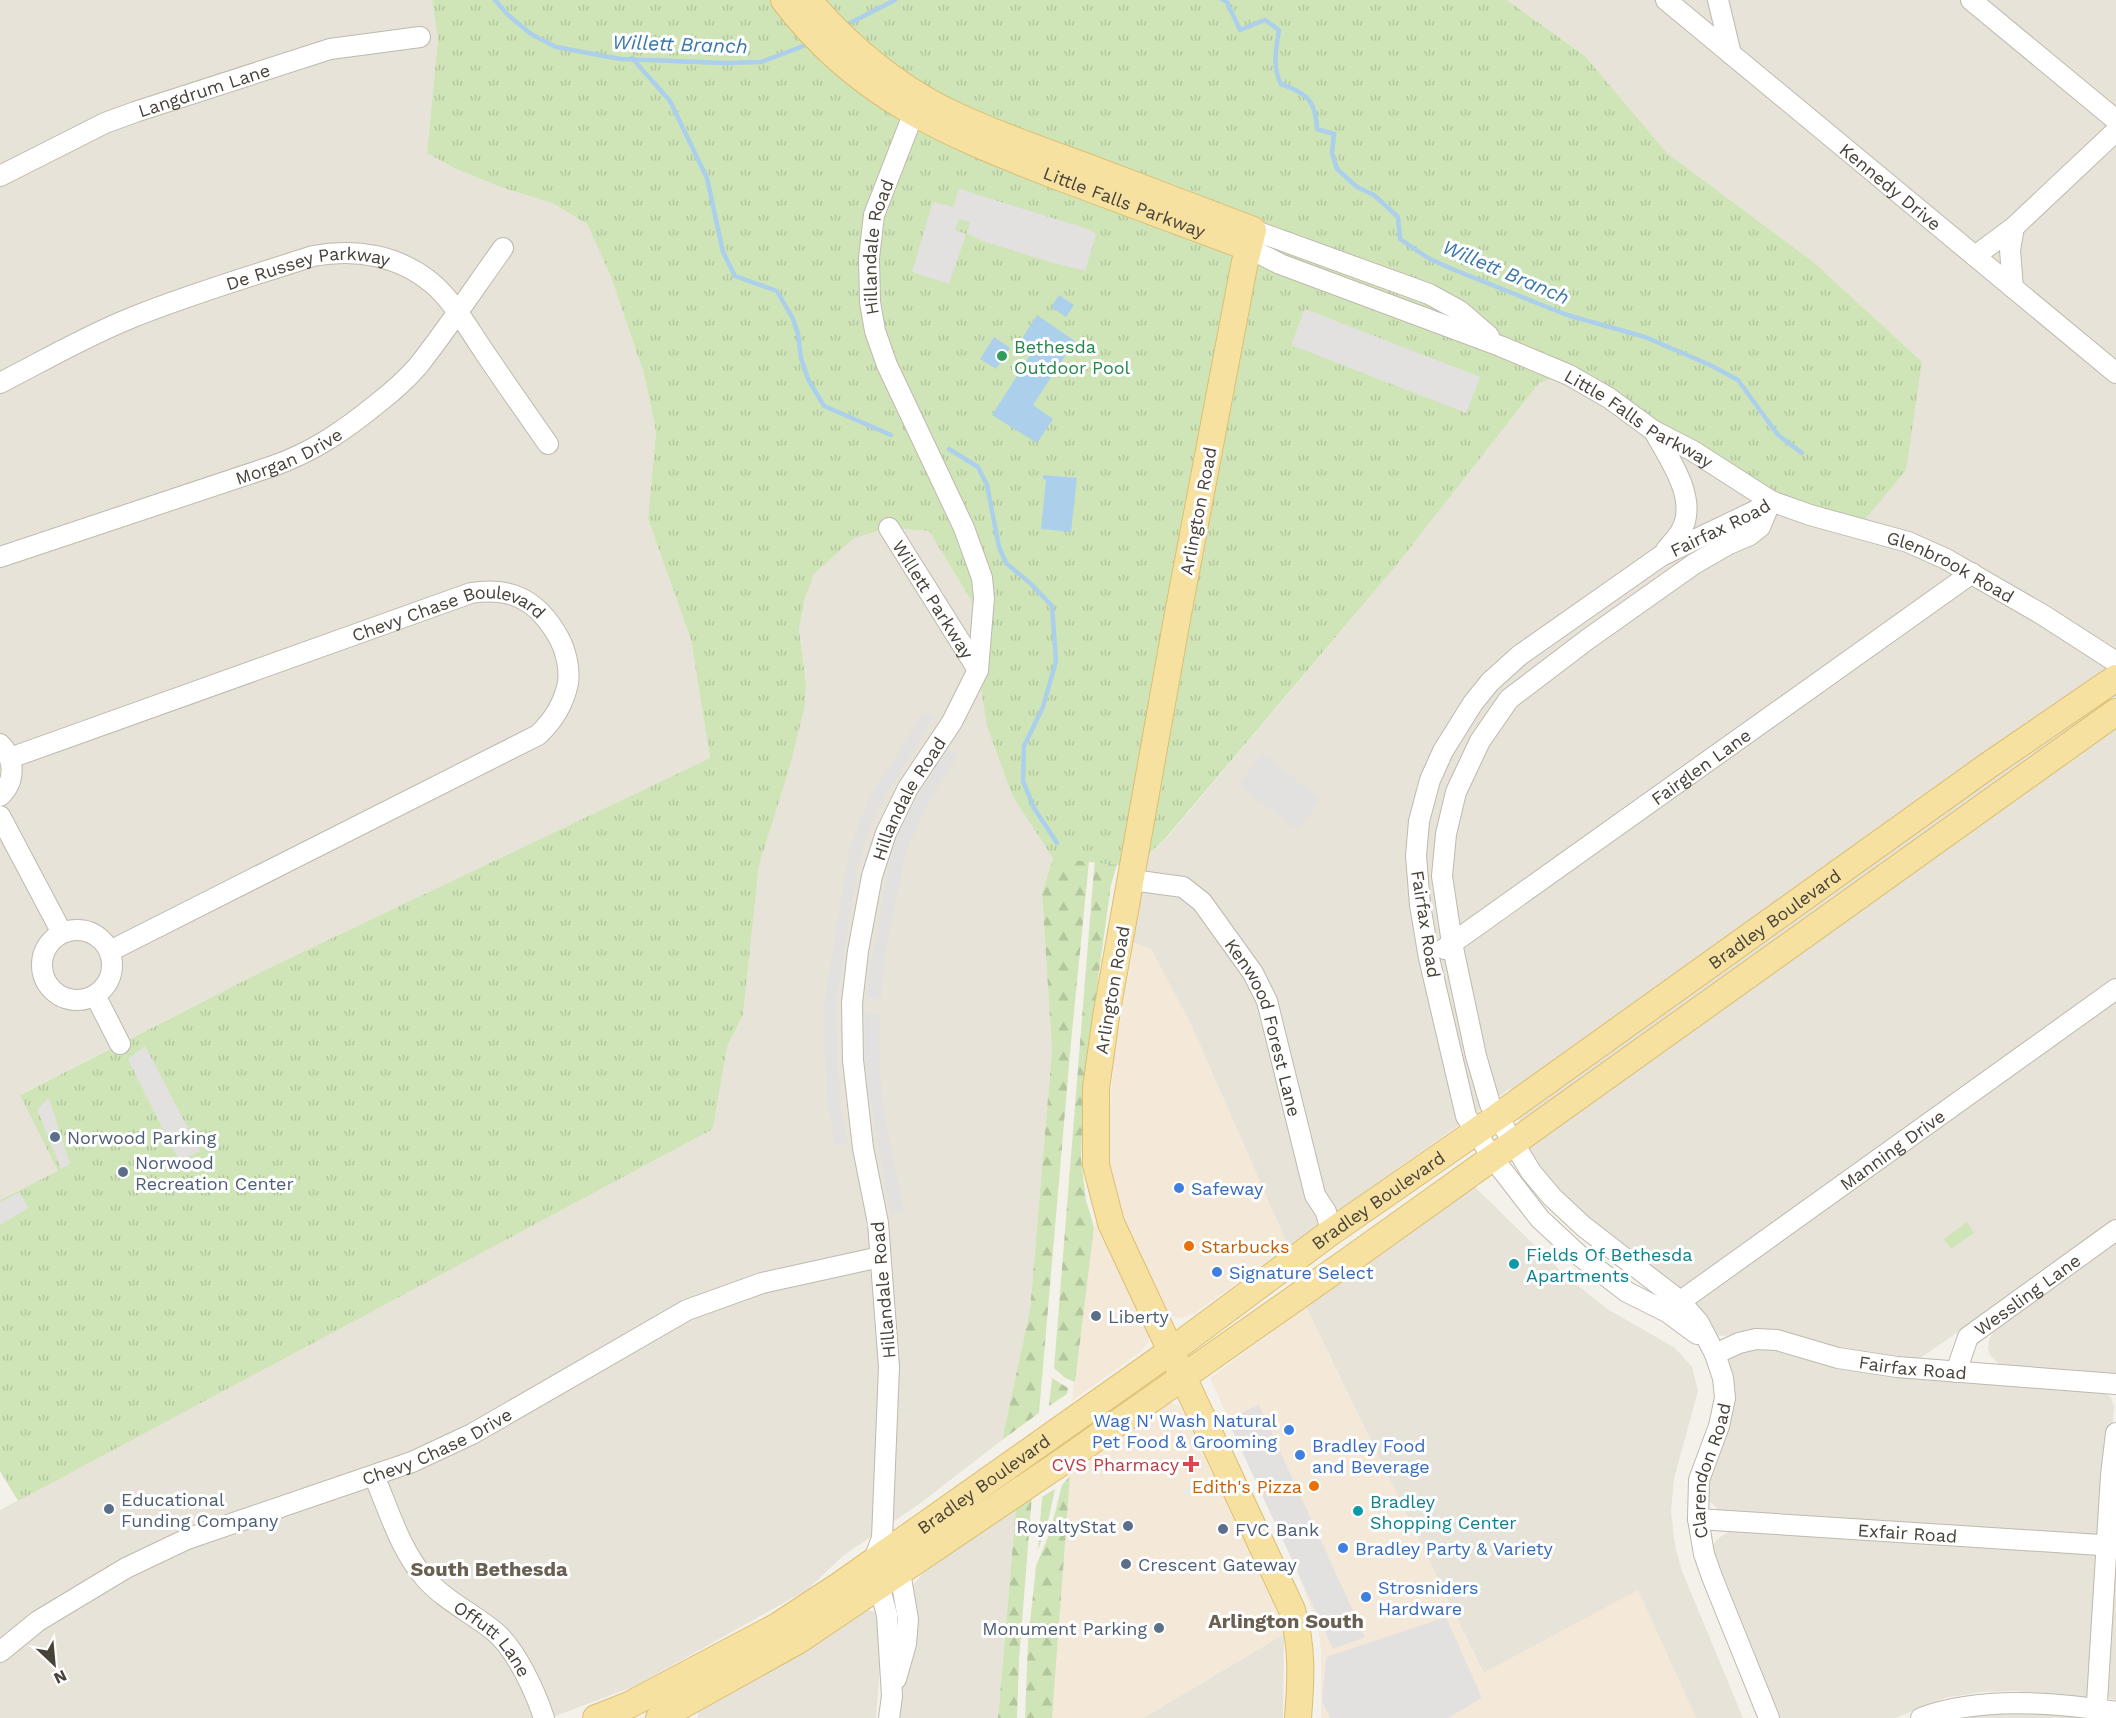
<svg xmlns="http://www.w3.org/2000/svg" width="2116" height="1718" font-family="'Work Sans',sans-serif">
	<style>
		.residential { fill: #e7e3d9 }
		.commercial { fill: #f4e9d8 }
		.green { fill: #cfe5b7 }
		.forest { fill: url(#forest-firs) }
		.park { fill: url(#park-tufts) }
		.parking { fill: #e3e1df }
		.water { fill: #acd0eb }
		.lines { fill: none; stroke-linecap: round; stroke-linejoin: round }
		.stream { stroke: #acd0eb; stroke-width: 4.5 }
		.minor-casing { stroke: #bfb9ae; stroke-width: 22 }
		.major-casing { stroke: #dbbf71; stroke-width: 28 }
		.minor { stroke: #fff; stroke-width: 20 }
		.major { stroke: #f7e1a1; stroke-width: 26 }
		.leisure-dot { fill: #2e9e5b; stroke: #fff; stroke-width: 2 }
		.service-dot { fill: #5c6f8a; stroke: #fff; stroke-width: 2 }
		.shop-dot { fill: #3f7fe0; stroke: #fff; stroke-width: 2 }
		.food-dot { fill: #e8710a; stroke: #fff; stroke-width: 2 }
		.culture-dot { fill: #0f9aa8; stroke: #fff; stroke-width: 2 }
		.health-dot { fill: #e0444e; stroke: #fff; stroke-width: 2 }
		.labels { text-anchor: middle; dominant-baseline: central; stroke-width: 6; stroke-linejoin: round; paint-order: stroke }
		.street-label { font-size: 18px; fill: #484239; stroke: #fff }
		.leisure-label { font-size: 18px; fill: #27864d; stroke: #fff; text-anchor: start }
		.service-label { font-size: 18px; fill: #4e5e75; stroke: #fff; text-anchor: start }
		.shop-label { font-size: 18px; fill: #366cbe; stroke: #fff; text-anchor: start }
		.food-label { font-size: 18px; fill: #c56008; stroke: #fff; text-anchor: start }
		.culture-label { font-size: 18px; fill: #0d838f; stroke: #fff; text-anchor: start }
		.health-label { font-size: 18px; fill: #be3a42; stroke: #fff; text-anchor: end }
		.water-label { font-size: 20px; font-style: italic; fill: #3a78ac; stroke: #fff }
		.neighbourhood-label { font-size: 20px; font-weight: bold; fill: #6a6051; stroke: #fff }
	</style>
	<defs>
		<pattern id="forest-firs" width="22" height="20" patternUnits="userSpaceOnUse" patternTransform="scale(1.5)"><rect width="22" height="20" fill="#cfe5b7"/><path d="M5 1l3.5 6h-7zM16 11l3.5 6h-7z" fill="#b3c69e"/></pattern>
		<pattern id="park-tufts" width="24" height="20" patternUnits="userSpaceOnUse" patternTransform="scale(1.5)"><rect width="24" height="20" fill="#cfe5b7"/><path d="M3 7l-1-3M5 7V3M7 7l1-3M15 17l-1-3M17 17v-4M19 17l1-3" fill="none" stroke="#b3c69e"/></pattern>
	</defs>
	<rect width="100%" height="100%" fill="#f4f1eb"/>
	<g class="residential">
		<path d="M0,0H432L438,39L427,153L454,168L500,187L552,203L587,224L611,277L644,374L656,431L648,519L691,640L710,758L265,970L21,1094L59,1171L0,1200Z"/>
		<path d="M1507,0H2116V1378L2002,1367L1990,1355L1988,1348L1989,1340L1997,1326L2003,1301L1916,1361L1859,1354L1759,1331L1723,1336L1714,1335L1563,1200L1528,1156L1511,1088L1288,1246L1192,1027L1151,949L1120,938L1135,867L1166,839L1395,567L1540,382L1569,375L1811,260L1667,153L1585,56Z"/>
		<path d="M889,528L929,531L983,620L1036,830L1053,858L1042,893L1052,1050L1030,1310L1002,1440L918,1505L844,1555L807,1590L635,1686L550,1718H0V1510L713,1129L727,1047L743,1015L759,865L789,770L805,706L806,683L799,630L804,601L814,574L854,538Z"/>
		<path d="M1474,1186L1568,1278L1609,1310L1675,1348L1692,1367L1698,1391L1674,1479L1671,1511L1675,1546L1682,1571L1743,1718H1696L1638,1591L1484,1674L1306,1307Z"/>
		<path d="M1759,1345L2106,1393L2111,1398L2114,1406L2103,1531L2097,1536L1721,1512L1707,1499L1708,1481L1726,1361L1728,1357Z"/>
		<path d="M1016,1507L998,1718H900L910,1594L913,1585L924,1572Z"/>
		<path d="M1732,1530L2093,1553L2097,1557L2089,1696L2078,1699L2017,1691L1981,1692L1945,1698L1895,1718H1778L1711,1548L1717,1539Z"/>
		<path d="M2116,1561V1700L2110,1699L2104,1689Z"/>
		<path d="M866,1610L878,1612L883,1628L876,1718H698V1712L703,1705Z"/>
		<path d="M1284,1634L1283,1718H1143Z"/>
		<path d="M2000,1709L2082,1714L2089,1718H1937Z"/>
	</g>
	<g class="commercial">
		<path d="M1134,943L1151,949L1192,1027L1288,1246L1194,1314L1181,1318L1172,1316L1167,1310L1124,1219L1112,1182L1109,1161L1108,1130L1114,1057Z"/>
		<path d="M1098,1211L1148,1331L1150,1338L1147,1344L1140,1352L1072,1401L1091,1244Z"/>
		<path d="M1306,1307L1483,1673L1638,1590L1696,1718H1321V1650L1318,1627L1293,1561L1210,1378Z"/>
		<path d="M1168,1402L1178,1405L1181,1409L1269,1592L1284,1634L1143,1718H1052L1070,1468Z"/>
	</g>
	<g class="green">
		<path d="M1967,1222L1974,1233L1951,1249L1944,1239Z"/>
		<path d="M1055,1489L1048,1521L1038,1550L1042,1497Z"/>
	</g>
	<g class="forest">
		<path d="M1123,589L1125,837L1111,885L1087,1059L1083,1103L1081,1159L1086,1200L1094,1227L1075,1382L1065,1378L1054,1368L1093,881Z"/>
		<path d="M1116,591L1071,1042L1039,1413L1002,1440L1030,1310L1052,1050L1042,893L1053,858L1036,830L984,598Z"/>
		<path d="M1052,1378L1068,1388L1067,1394L1049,1406Z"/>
		<path d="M1070,1476L1052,1718H1025L1028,1642L1036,1566L1050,1532L1062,1485Z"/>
		<path d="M1032,1495L1019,1660L1017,1718H998L1016,1507Z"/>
	</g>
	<path class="park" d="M432,0H1507L1585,56L1667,153L1811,260L1922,362L1906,470L1858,528L1771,501L1569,375L1540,382L1395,567L1165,839L1135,867L1053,858L1013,797L987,726L978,670L983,620L929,531L889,528L854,538L814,574L804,601L799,630L806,683L805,706L789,770L759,865L743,1015L727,1047L713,1129L18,1501L0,1471V1200L58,1171L20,1095L265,970L710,758L691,640L648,519L656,431L644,374L611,277L587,224L552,203L500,187L454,168L427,153L438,39Z"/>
	<g class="parking">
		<path d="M959,189L1088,229L1096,234L1085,271L1050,262L982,241L967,233L970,222L959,219L955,230L966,234L949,284L912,272L933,202L953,207Z"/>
		<path d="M1305,309L1480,377L1466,413L1291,345Z"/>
		<path d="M924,712L934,717L891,787L875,817L865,841L858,867L836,1002L838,1071L841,1110L848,1144L835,1146L827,1097L823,1010L849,851L869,798Z"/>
		<path d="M947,749L958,756L929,800L906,852L885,955L881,999L867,998L870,969L890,859L899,832L910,809Z"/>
		<path d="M1262,754L1321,799L1298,830L1238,785Z"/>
		<path d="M865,1014H880L879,1041L882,1101L904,1212L891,1215L868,1087L865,1057Z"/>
		<path d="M145,1046L200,1151L179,1161L128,1059Z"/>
		<path d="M49,1098L70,1164L61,1169L37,1109Z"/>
		<path d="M20,1192L28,1208L0,1225V1202Z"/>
		<path d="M1259,1405L1365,1637L1333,1649L1227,1419Z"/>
		<path d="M1446,1617L1482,1698L1448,1718H1330L1322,1701L1326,1657Z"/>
	</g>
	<g class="water">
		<path d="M1059,295L1074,305L1066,317L1051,307Z"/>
		<path d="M1037,315L1075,341L1033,405L1053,419L1037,443L992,415L1034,349L1021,340Z"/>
		<path d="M994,337L1010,348L996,369L980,359Z"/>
		<path d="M1043,475L1077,478L1071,532L1041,529L1046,480L1043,479Z"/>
	</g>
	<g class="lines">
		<g class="stream">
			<path d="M495,0L508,15L531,34L556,47L620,59L724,63L761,62L806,45"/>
			<path d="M1223,0L1227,2L1240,30L1265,20L1279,30C1276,49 1272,67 1281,84C1307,93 1316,101 1317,129L1334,134L1332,153L1337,169L1357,187L1374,195L1398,217L1400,239L1428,258L1452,269L1567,315L1645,337L1710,365L1738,380L1778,435L1802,453"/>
			<path d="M852,22L895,0"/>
			<path d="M632,58L670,101L707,178L723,252L735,276L777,291L793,319L798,334L801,358L808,379L824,406L891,435"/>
			<path d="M949,449L978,467L987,485L999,547L1006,563L1030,583L1052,606L1056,661L1043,707L1024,746L1023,781L1034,808L1057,843"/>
		</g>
		<g class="minor-casing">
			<g id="minor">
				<path id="s1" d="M1666,0L2116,373"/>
				<path d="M1718,0L1731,54"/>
				<path d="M1971,0L2116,120"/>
				<path id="s2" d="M0,176L105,123L135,112L330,49L420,37"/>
				<path d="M1253,230L1429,294L1460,311L1489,336"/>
				<path id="s3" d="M1247,247L1280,264L1500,346L1569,375L1609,398L1654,431L1693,451L1771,501L1810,515L1908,542L1946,559L2043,615L2116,662"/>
				<path d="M1975,256L2014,227L2116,131"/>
				<path d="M2013,288L2010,250L2014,227"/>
				<path id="s4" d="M0,383C43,361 86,336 131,318C190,294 252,276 313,256C355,248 399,255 433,284C453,301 470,331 485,353C506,384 527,414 548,444"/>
				<path d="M1654,431C1669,459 1699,499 1681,531C1677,538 1671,544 1666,550"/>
				<path id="s5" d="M889,528L978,670"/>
				<path id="s6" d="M0,557L273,466C313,452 345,430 378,403C392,392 406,380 418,366C448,328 475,287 503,248"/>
				<path d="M0,744C15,759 16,781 0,796"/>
				<path id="s7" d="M10,758L471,593C513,586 539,602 559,638C566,651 570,669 568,683C564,703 553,721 538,735L110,951"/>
				<path d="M0,816L62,933"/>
				<path id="s8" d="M1132,880L1183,887L1202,902L1253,973L1267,1001L1315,1195L1326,1212L1331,1232"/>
				<circle cx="77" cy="965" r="35"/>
				<path id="s9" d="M1444,949L1972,573"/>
				<path d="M95,995L120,1044"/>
				<path id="s10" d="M1671,1308L2116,989"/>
				<path id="s11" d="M1697,1334L1667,1312L1627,1292L1580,1256L1540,1219L1492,1157L1466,1116L1429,958L1420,905L1416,856L1419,821L1430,780L1443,751L1473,703L1490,682L1520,655L1661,556L1755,511L1771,501"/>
				<path id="s12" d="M1715,1354L1739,1343L1756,1339L1777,1340L1838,1358L1897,1367L2116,1384"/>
				<path id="s13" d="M1956,1372L1968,1337L2116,1230"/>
				<path id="s14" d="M374,1476C389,1510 400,1550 425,1578C444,1600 472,1613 494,1631C516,1649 535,1691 544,1718"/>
				<path id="s15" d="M1698,1519L2116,1546"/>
				<path id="s16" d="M0,1652L38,1621L126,1568L187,1539L412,1462L472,1434L687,1310L762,1283L880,1257"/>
				<path d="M896,1679L906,1644L908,1619L898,1561"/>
				<path id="s17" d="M889,1718L892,1696L887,1615L873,1562L882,1538L889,1367L878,1223L863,1148L853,1060L852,1003L858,951L872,876L886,833L908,788L952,722L978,670L984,598L982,578L964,528L887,365L875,331L870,302L869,258L874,215L918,102"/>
				<path id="s18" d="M1769,1718L1712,1577L1704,1554L1698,1519L1699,1480L1719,1426L1725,1398L1723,1378L1715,1354L1699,1323L1680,1301L1583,1226L1552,1197L1531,1172L1490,1104L1476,1056L1452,943L1442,876L1446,834L1456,792L1480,741L1509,699L1588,639L1694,564L1727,545L1750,535L1760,527L1771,501"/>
				<path d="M1921,1718C1980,1696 2054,1702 2116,1712"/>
				<path d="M2096,1718L2111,1475L2116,1433"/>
			</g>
		</g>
		<g class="major-casing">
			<g id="major">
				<path id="s19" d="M784,0C858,98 950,135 1059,177C1122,201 1185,224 1247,247"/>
				<path d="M808,0C846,44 890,82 942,109C987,131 1035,148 1082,165C1139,187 1196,208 1253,230L1244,266L1177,619L1106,1017L1096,1088V1165L1111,1223L1292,1610C1303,1646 1301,1681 1298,1718"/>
				<path id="s20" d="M596,1718L629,1705L736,1648L776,1627L840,1585L1171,1351L1331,1232L1497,1117L1989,765L2116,678"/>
				<path d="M659,1718L799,1640L1065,1460L1358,1254L2116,712"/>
			</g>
		</g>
		<use href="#minor" class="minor"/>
		<use href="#major" class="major"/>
	</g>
	<circle class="leisure-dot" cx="1002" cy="356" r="6"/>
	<g class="service-dot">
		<circle cx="55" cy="1137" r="6"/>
		<circle cx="123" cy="1172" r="6"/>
		<circle cx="1096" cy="1316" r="6"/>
		<circle cx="109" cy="1509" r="6"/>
		<circle cx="1128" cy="1526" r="6"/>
		<circle cx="1223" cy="1529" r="6"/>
		<circle cx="1126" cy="1564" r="6"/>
		<circle cx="1159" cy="1628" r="6"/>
	</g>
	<g class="shop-dot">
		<circle cx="1179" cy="1188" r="6"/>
		<circle cx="1217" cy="1272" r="6"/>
		<circle cx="1289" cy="1430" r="6"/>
		<circle cx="1300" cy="1455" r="6"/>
		<circle cx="1343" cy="1548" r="6"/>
		<circle cx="1366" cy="1597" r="6"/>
	</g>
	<g class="food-dot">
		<circle cx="1189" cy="1246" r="6"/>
		<circle cx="1314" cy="1486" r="6"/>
	</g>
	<g class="culture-dot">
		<circle cx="1514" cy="1264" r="6"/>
		<circle cx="1358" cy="1511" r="6"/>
	</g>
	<path class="health-dot" d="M1188 1455h6v6h6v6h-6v6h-6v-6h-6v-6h6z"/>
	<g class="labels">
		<g class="street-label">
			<text stroke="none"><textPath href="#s2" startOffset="222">Langdrum Lane</textPath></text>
			<text stroke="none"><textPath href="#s1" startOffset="292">Kennedy Drive</textPath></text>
			<text stroke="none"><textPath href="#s19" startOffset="402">Little Falls Parkway</textPath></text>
			<text stroke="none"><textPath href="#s17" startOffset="1530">Hillandale Road</textPath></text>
			<text stroke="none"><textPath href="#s4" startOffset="332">De Russey Parkway</textPath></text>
			<text stroke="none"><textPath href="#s3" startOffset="429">Little Falls Parkway</textPath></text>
			<text stroke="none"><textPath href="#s6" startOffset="306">Morgan Drive</textPath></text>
			<text transform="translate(1198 511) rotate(-79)">Arlington Road</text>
			<text stroke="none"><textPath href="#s11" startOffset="1059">Fairfax Road</textPath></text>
			<text stroke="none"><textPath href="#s3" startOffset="777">Glenbrook Road</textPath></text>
			<text stroke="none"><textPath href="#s5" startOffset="84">Willett Parkway</textPath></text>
			<text stroke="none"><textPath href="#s7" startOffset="466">Chevy Chase Boulevard</textPath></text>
			<text stroke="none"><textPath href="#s9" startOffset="315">Fairglen Lane</textPath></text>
			<text stroke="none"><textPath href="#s17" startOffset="936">Hillandale Road</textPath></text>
			<text stroke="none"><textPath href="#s20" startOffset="1426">Bradley Boulevard</textPath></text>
			<text transform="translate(1426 924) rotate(81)">Fairfax Road</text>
			<text transform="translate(1112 990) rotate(-80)">Arlington Road</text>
			<text stroke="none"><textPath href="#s8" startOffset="218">Kenwood Forest Lane</textPath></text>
			<text stroke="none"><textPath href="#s10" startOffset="272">Manning Drive</textPath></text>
			<text stroke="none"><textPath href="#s20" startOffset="940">Bradley Boulevard</textPath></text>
			<text transform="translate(883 1290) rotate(-95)">Hillandale Road</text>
			<text stroke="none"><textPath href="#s13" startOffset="110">Wessling Lane</textPath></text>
			<text stroke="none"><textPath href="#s12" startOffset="204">Fairfax Road</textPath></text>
			<text stroke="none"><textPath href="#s16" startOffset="486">Chevy Chase Drive</textPath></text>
			<text stroke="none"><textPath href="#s18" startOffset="262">Clarendon Road</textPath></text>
			<text stroke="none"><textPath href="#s20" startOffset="454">Bradley Boulevard</textPath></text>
			<text stroke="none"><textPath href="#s15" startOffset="210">Exfair Road</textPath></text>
			<text stroke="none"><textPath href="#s14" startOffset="206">Offutt Lane</textPath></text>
		</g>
		<g class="leisure-label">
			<text x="1014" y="346">Bethesda<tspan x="1014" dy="21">Outdoor Pool</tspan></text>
		</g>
		<g class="service-label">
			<text x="67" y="1137">Norwood Parking</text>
			<text x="135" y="1162">Norwood<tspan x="135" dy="21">Recreation Center</tspan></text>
			<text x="1108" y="1316">Liberty</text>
			<text x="121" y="1499">Educational<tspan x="121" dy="21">Funding Company</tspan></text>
			<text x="1116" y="1526" text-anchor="end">RoyaltyStat</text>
			<text x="1235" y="1529">FVC Bank</text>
			<text x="1138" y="1564">Crescent Gateway</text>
			<text x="1147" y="1628" text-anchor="end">Monument Parking</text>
		</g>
		<g class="shop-label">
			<text x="1191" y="1188">Safeway</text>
			<text x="1229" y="1272">Signature Select</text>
			<text x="1277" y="1420" text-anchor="end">Wag N' Wash Natural<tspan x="1277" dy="21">Pet Food &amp; Grooming</tspan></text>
			<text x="1312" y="1445">Bradley Food<tspan x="1312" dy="21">and Beverage</tspan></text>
			<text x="1355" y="1548">Bradley Party &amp; Variety</text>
			<text x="1378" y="1587">Strosniders<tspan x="1378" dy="21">Hardware</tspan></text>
		</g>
		<g class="food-label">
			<text x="1201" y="1246">Starbucks</text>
			<text x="1302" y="1486" text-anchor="end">Edith's Pizza</text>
		</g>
		<g class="culture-label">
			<text x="1526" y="1254">Fields Of Bethesda<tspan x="1526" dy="21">Apartments</tspan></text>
			<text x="1370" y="1501">Bradley<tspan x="1370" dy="21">Shopping Center</tspan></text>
		</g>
		<g class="health-label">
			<text x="1179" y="1464">CVS Pharmacy</text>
		</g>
		<g class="water-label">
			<text transform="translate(680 44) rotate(2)">Willett Branch</text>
			<text transform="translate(1506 272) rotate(23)">Willett Branch</text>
		</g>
		<g class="neighbourhood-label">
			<text x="489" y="1569">South Bethesda</text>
			<text x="1286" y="1621">Arlington South</text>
		</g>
	</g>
	<g transform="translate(54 1664) rotate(154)" stroke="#ffffff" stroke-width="4.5" paint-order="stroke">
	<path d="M0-4.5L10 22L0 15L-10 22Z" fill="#484239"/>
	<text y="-9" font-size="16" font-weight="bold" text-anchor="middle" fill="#484239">N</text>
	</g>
</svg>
